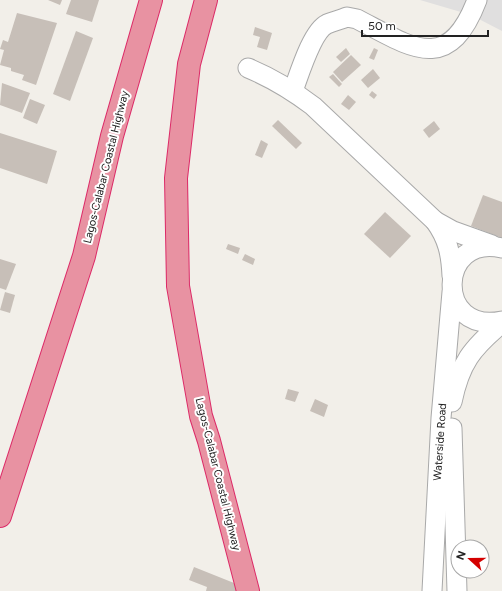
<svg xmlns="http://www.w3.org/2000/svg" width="502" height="591" font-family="Figtree,sans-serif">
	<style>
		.residential { fill: #e0dfdf }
		.building { fill: #c7bfb8 }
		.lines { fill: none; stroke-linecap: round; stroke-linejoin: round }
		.minor-casing { stroke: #a9a9a9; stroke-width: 21 }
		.highway-casing { stroke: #dc2a67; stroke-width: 24 }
		.minor { stroke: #fff; stroke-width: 19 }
		.highway { stroke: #e892a2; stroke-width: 22 }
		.labels { text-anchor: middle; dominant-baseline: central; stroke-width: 4; stroke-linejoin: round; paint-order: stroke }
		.street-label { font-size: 11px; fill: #222; stroke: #fff }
	</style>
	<rect width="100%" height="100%" fill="#f2efe9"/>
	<path class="residential" d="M420,0H502V31L471,15Z"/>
	<g class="building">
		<path d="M48,0H62L60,5Z"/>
		<path d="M71,0H99L92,22L66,14Z"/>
		<path d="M17,13L57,23L36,85L22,80L24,75L11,71V68L0,65L4,50L0,49L3,40L8,42Z"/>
		<path d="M255,27L272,33L267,50L257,47L260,37L253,35Z"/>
		<path d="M76,31L93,38L70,101L53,94Z"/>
		<path d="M346,48L350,54L341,62L336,57Z"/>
		<path d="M374,48L378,50L374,60L369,58Z"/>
		<path d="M351,55L361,65L342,82L333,72Z"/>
		<path d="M373,69L380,78L368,88L361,80Z"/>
		<path d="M333,74L342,84L339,87L329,77Z"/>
		<path d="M2,83L30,93L22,113L0,105Z"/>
		<path d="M372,91L377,95L374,99L369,95Z"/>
		<path d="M348,95L356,102L349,110L341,104Z"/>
		<path d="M30,99L45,105L37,124L23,118Z"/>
		<path d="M278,120L302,143L296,149L272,126Z"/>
		<path d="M434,121L440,129L429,138L423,130Z"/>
		<path d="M0,133L57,151L47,184L0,168Z"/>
		<path d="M261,140L268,144L262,158L255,155Z"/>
		<path d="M483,195L502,202V238L471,226Z"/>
		<path d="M385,212L411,236L390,258L364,234Z"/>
		<path d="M228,244L240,248L238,254L226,249Z"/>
		<path d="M245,254L255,259L253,265L242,260Z"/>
		<path d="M0,259L16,264L6,290L0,288Z"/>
		<path d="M5,292L15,295L10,313L0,310Z"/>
		<path d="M288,389L299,392L295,402L285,399Z"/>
		<path d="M315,399L328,405L324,417L310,411Z"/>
		<path d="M194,567L254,591H206L207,587L189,580Z"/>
	</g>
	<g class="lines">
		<g class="minor-casing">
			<g id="minor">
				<path d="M248,68C272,78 292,90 313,106L435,221C448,239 451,254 452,276"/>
				<path d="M293,91C299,75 312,31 327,24C334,21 340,20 347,17L357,19C411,47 448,76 477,0"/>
				<path d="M435,221L453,231L492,245"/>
				<path d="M502,248C437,233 434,335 502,321"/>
				<path d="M452,402C460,363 472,348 502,323"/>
				<path d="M452,428L457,591"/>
				<path d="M432,591L441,418L452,292"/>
			</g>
		</g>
		<g class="highway-casing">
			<g id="highway">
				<path d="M206,0L189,64L176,178L178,286L201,416L209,441L248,591"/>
				<path d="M0,516L84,256L112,136L151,0"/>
			</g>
		</g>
		<use href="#minor" class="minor"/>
		<use href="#highway" class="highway"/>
	</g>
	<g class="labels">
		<g class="street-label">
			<text transform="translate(106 167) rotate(-76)">Lagos-Calabar Coastal Highway</text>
			<text transform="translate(440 442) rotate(-86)">Waterside Road</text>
			<text transform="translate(218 474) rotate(76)">Lagos-Calabar Coastal Highway</text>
		</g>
	</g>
	<g transform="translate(470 559) rotate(291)"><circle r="19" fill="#ffffff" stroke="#a7a7a7"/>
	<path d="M0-3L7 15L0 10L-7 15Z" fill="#d40000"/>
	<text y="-6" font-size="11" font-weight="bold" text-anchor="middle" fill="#222222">N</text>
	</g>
	<path d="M362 30v6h126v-6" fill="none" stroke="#222222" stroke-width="2"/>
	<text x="368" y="30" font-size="12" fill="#222222" stroke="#ffffff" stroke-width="3" paint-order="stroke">50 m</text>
</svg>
